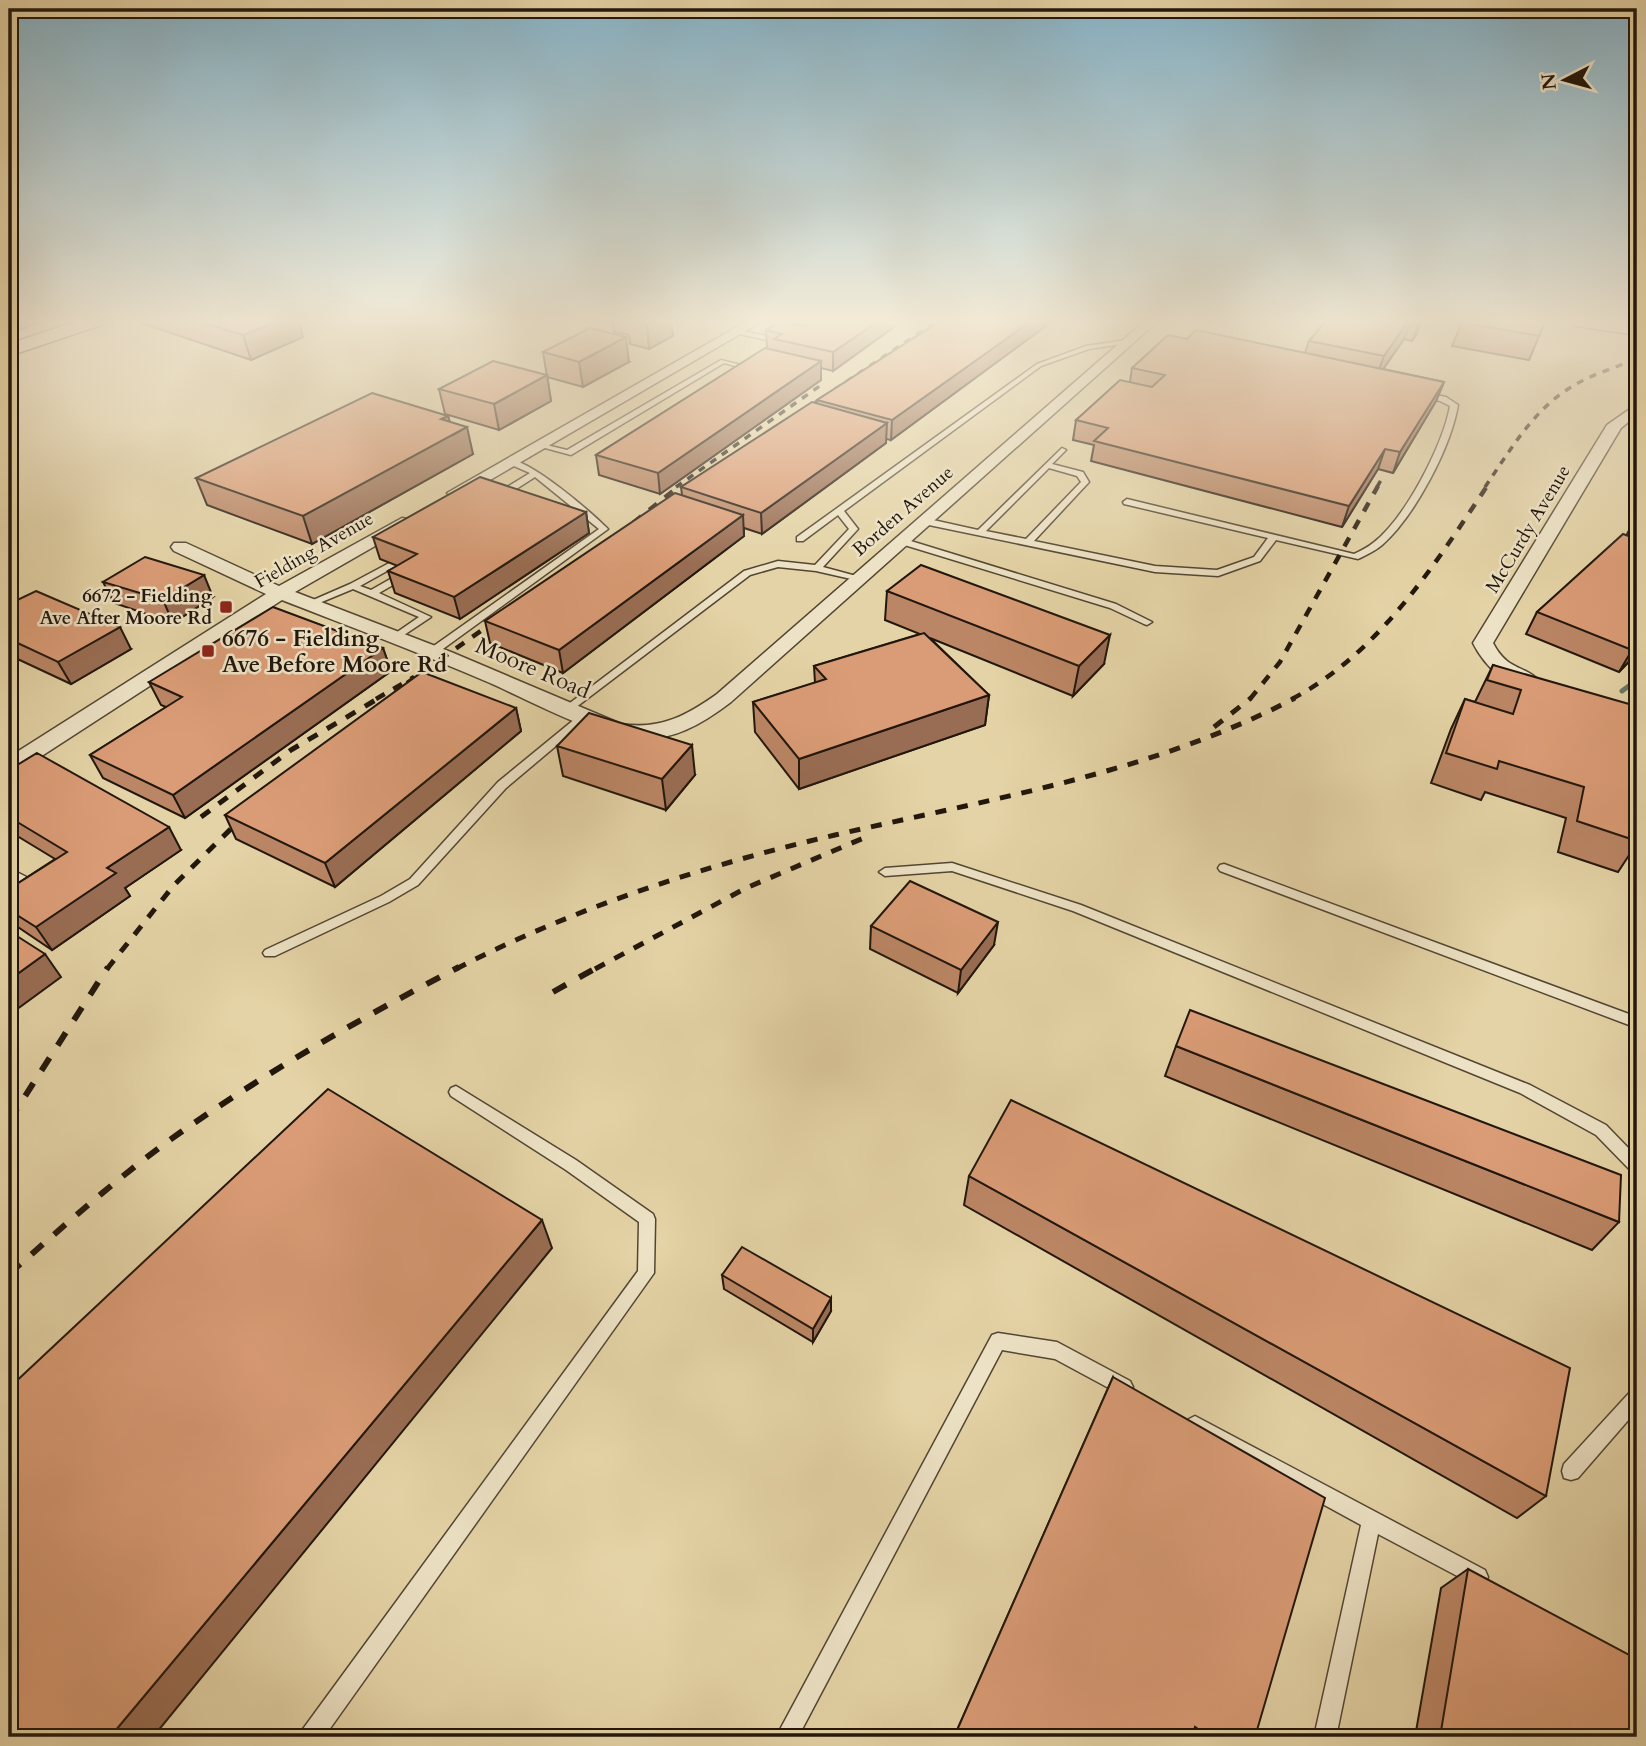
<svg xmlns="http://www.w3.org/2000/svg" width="1646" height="1746" font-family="Cardo,serif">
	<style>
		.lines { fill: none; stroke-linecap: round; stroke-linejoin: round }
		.stream { stroke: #687866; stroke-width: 5 }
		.lane-casing { stroke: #524633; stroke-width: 3 }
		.street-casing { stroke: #524633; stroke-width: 3 }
		.secondary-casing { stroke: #22170d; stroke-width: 3 }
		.lane { fill: #ede2c5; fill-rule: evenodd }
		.street { fill: #ede2c5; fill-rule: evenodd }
		.secondary { fill: #ede2c5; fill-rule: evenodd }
		.rail-far3 { stroke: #22170d; stroke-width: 3.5; stroke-dasharray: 7 7; stroke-linecap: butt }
		.rail-far2 { stroke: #22170d; stroke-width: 4.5; stroke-dasharray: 10 10; stroke-linecap: butt }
		.rail-far1 { stroke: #22170d; stroke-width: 5; stroke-dasharray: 11 11; stroke-linecap: butt }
		.rail { stroke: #22170d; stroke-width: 6; stroke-dasharray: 15 15; stroke-linecap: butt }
		.wall { fill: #bb8665; stroke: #22170d; stroke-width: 2 }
		.shaded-wall { fill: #996d53; stroke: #22170d; stroke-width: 2 }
		.building { fill: #da9c76; stroke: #22170d; stroke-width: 2 }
		.poi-dot { fill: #8f2418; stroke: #ede2c5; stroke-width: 2.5 }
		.labels { text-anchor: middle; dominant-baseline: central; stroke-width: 5; stroke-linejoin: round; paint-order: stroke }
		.far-street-label { font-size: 19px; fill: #22170d; stroke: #ede2c5 }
		.far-poi-label { font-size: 19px; font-weight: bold; fill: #22170d; stroke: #ede2c5; text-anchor: end }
		.poi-label { font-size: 23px; font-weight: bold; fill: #22170d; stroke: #ede2c5; text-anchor: start }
		.street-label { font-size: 23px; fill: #22170d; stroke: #ede2c5 }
	</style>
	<rect width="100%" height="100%" fill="#e4d3a6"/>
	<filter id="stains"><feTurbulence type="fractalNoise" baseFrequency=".00286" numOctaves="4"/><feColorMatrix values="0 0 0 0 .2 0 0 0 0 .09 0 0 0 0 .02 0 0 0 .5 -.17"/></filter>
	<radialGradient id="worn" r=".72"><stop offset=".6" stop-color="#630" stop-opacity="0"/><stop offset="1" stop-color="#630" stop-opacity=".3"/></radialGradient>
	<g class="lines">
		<path class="stream" d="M1622,691L1637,680"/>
		<g class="lane-casing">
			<g id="lane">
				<path d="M736,330L767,336L781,334L784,336L767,340L734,333V331Z"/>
				<path d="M1127,340L1129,341V343L1089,349L1041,366L844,511L858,529L823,567L860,577V581L816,571L778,567L750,575L571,711L567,712L562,709L744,571L778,561L815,565L849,529L838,515L803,541H797V537L1037,364L1086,346Z"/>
				<path d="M721,360L753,368L750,370L724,363L571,455L534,445L538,443L567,450Z"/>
				<path d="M1421,392L1446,397L1458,405C1451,447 1415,516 1382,545C1375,551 1366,555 1358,559L1276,540L1260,561L1218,576L1155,572L924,524L920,521L924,518L978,530L1062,448L1066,450L1052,464L1083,472L1089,482L1034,541L1155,566L1217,570L1254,557L1268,538L1124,504L1123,502L1127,499L1354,554C1360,551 1367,548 1373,543C1405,519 1443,445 1450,406L1440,401L1421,396ZM1049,468L1077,476L1081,482L1026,539L986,531Z"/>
				<path d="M507,459C530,459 591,512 608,529L436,654H428V650L599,529L535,477L502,498H496V494L530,473L507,463Z"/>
				<path d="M901,538L1116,604L1152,622L1147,625L1144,624L1110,608L898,543L897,541Z"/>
				<path d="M393,561L398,564L396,566L360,586L371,590L401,573H407V577L379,593L431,617L398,639H392L390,637L419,617L353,589L312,606H306L304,604L350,584Z"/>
				<path d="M585,713L590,716L589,718L506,788L418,885L389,902L275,956H265L263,953L265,950L381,896L410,879L498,782L581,714Z"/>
				<path d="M952,863L1081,905L1530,1085L1606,1125L1637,1157V1174L1632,1172L1596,1135L1520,1093L1073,911L952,871L885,876L879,872L885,868Z"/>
				<path d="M1224,864L1637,1017V1028L1220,871L1218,868L1220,865Z"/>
				<path d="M9,868L40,884L42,887L40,890H32L9,877Z"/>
				<path d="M456,1086L576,1160L653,1214L655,1219L654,1273L324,1737H300L303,1729L638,1271L639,1222L566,1170L451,1096L449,1092L451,1088Z"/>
				<path d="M998,1333L1057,1342L1130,1381L1133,1387L1130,1393L1124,1396L1118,1393L1055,1359L1002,1350L798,1737H776L992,1335Z"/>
				<path d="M1637,1388V1410L1578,1478L1571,1480L1564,1478L1562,1471L1564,1464L1631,1391Z"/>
				<path d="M1195,1416L1485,1570L1488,1577L1485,1584L1478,1587L1378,1534L1336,1737H1314L1361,1525L1189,1431L1186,1425L1189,1419Z"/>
			</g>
		</g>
		<g class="street-casing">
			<g id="street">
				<path d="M749,320H764L461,497L455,498L447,493Z"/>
				<path d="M1146,320H1159L731,702C702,724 672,742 634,739C595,736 528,700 490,683C421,653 351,627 282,600L17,772L9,774V757L266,594L174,551L171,547L174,543H186L279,586L402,518L408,519L411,523L408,527L295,592L451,652L621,724C660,730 686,716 717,694Z"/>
				<path d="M1637,404V415L1621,428L1493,643C1508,672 1526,665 1539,681L1536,685C1509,692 1484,665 1473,643L1607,425Z"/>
			</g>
		</g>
		<g class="secondary-casing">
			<g id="secondary">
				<path d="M80,320H106L104,324L9,356V344Z"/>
				<path d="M1567,320H1611L1637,323V335L1576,326Z"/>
			</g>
		</g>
		<use href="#lane" class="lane"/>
		<use href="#street" class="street"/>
		<use href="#secondary" class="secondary"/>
		<g class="rail-far3">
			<path d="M800,413L938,320"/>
			<path d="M676,487L824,383"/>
			<path d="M1377,487L1384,475"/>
			<path d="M1485,487C1509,452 1532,412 1568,389C1589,375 1614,368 1637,359"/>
		</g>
		<g class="rail-far2">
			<path d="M618,535L679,486"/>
			<path d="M407,683L502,616"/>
			<path d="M376,699L414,677"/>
			<path d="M1250,699L1280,662L1378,486"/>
			<path d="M1292,699C1379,653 1434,566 1487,486"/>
		</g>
		<g class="rail-far1">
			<path d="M1214,727L1251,698"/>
			<path d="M201,817L291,750L379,698"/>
			<path d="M107,969L174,885L245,815"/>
			<path d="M456,969C574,908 705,865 835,835C990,799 1152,773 1295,698"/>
			<path d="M595,969L746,888L866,837"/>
		</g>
		<g class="rail">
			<path d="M553,992L598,967"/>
			<path d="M9,1121L108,967"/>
			<path d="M9,1274C65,1225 120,1175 181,1132C270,1070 363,1017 459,967"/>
		</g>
	</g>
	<g class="wall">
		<path d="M137,320H298L303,337L251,360L138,322Z"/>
		<path d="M602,320H671L673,336L649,349L630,344L629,335L614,332L613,324Z"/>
		<path d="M942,320H1047L1046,326L891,440L886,439V443L762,534L744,528V536L563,673L490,643L485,621L682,495L681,487L817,404V400Z"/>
		<path d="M1324,320H1422L1416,335L1412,341L1404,339L1383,369L1444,382L1436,401L1393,473L1378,469L1342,527L1091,461L1094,445L1073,440L1076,420L1130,382L1132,368L1187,339L1305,353L1309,341L1323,324Z"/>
		<path d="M1463,320H1546L1529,360L1452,346Z"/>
		<path d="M804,326L894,327L833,371L821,368V380L660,494L599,475L596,455L767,348L766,330Z"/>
		<path d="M543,352L629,362L583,387L547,377Z"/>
		<path d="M547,375L551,401L499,430L445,414L439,389Z"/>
		<path d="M448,416L450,422L473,454L312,544L207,505L196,478Z"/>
		<path d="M1637,450V462L1632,460Z"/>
		<path d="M586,512L589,533L460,619L395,593L388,571L398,566L380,559L373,537Z"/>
		<path d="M1637,515V653L1619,672L1526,634L1537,612L1626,536Z"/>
		<path d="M103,582L213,597L173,623L114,603Z"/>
		<path d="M887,591L1104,664L1073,696L930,638L989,695L985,725L799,789L755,732L753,702L815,683L814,666L920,634L885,620Z"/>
		<path d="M9,604L131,649L71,684L9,655Z"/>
		<path d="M383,648L391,671L185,818L103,778L90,755L166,707L161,705L149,682Z"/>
		<path d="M1493,665L1637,723V843L1618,872L1558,852L1566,818L1485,792L1481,800L1431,783L1451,729L1465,699L1475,702Z"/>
		<path d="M516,708L521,731L335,887L236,839L225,815Z"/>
		<path d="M557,746L695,775L666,810L563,776Z"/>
		<path d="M9,770L181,850L125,888L130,896L52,950L9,921V889L55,859L9,831Z"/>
		<path d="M871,926L994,945L958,993L870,949Z"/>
		<path d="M1176,1046L1619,1222L1592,1250L1165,1076Z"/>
		<path d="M969,1176L1546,1496L1517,1518L964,1205Z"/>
		<path d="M722,1275L831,1311L813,1342L724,1289Z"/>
		<path d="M1113,1377L1255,1737H954Z"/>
		<path d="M1468,1569L1637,1737H1415L1441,1588Z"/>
	</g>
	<g class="shaded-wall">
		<path d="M9,320H44L45,321L9,333Z"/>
		<path d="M281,320H298L303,337L251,360L243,335Z"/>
		<path d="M657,320H671L673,336L649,349L647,325Z"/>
		<path d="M880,320H894V327L833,371V352Z"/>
		<path d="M1033,320H1047L1046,326L891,440L892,420Z"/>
		<path d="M1409,320H1411L1404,339L1375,381L1384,356Z"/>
		<path d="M1420,320H1422L1416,335L1412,341Z"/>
		<path d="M626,337L629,362L583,387L579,362Z"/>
		<path d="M821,361V380L660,494L658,473Z"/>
		<path d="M547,375L551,401L499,430L494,404Z"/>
		<path d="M1444,382L1436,401L1393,473L1400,452Z"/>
		<path d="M448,416L453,435L467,427L473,454L312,544L303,516L441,419Z"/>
		<path d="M887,423L886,443L762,534L761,513Z"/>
		<path d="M1385,449L1378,469L1342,527L1349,506Z"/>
		<path d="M586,512L589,533L460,619L454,597Z"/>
		<path d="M743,515L744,536L563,673L559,650Z"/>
		<path d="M204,575L213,597L173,623L163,600Z"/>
		<path d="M120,627L131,649L71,684L58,662Z"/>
		<path d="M1110,635L1104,664L1073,696L1079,666Z"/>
		<path d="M1637,644V653L1619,672L1632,650Z"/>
		<path d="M383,648L391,671L185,818L173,795Z"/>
		<path d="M989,695L985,725L799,789V759Z"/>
		<path d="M516,708L521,731L335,887L325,863Z"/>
		<path d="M692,745L695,775L666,810L662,779Z"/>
		<path d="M169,827L181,850L125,888L130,896L52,950L36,927L107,868Z"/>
		<path d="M998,922L994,945L958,993L961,970Z"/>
		<path d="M45,954L61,977L9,1015V980Z"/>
		<path d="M542,1220L552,1248L153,1737H110Z"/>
		<path d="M831,1298V1311L813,1342V1329Z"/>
	</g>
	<g class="building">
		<path d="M194,320H281L243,335Z"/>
		<path d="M627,320H657L647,325Z"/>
		<path d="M813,320H880L833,352L774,339L782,334L766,330L781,321L804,326Z"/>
		<path d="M942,320H1033L892,420L817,400Z"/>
		<path d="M1327,320H1409L1384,356L1309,341Z"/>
		<path d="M1463,320H1546L1539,336L1461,322Z"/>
		<path d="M590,328L626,337L579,362L543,352Z"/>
		<path d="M1196,330L1444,382L1400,452L1385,449L1349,506L1094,441L1108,428L1076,420L1120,380L1152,387L1165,375L1132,368L1168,335L1187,339Z"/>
		<path d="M765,348L821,361L658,473L596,455Z"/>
		<path d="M493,361L547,375L494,404L439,389Z"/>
		<path d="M372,393L448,416L441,419L467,427L303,516L196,478Z"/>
		<path d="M812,402L887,423L761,513L681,487Z"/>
		<path d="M480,477L586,512L454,597L388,571L417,554L373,537Z"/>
		<path d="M675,493L743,515L559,650L485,621Z"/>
		<path d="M1623,534L1637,539V644L1632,650L1537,612Z"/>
		<path d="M145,557L204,575L163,600L103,582Z"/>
		<path d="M921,565L1110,635L1079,666L887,591Z"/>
		<path d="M36,591L120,627L58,662L9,639V604Z"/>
		<path d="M273,607L383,648L173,795L90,755L182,697L149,682Z"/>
		<path d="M924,633L989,695L799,759L753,702L826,679L814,666Z"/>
		<path d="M1493,665L1636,706L1633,722L1637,723V841L1577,821L1584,787L1499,761L1497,769L1446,753L1465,699L1513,714L1521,690L1487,680Z"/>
		<path d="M422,672L516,708L325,863L225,815Z"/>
		<path d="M589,713L692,745L662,779L557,746Z"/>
		<path d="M37,753L169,827L107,868L116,873L36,927L9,910V889L67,852L9,817V770Z"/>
		<path d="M910,881L998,922L961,970L871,926Z"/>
		<path d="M9,931L45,954L9,980Z"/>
		<path d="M1190,1010L1621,1175L1619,1222L1176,1046Z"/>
		<path d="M328,1089L542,1220L110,1737H9V1388Z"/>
		<path d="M1011,1100L1570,1368L1546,1496L969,1176Z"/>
		<path d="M742,1247L831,1298L813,1329L722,1275Z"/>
		<path d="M1113,1377L1325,1498L1255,1737H1209L1195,1727L1192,1737H954Z"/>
		<path d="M1468,1569L1637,1659V1737H1440Z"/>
	</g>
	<linearGradient id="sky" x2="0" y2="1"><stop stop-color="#87b6cc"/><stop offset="0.57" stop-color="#f3ebd7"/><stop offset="1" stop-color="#f3ebd7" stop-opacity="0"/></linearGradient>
	<rect width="1646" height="564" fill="url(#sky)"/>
	<g class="poi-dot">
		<rect x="219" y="600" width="14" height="14" rx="3.5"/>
		<rect x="201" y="644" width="14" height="14" rx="3.5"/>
	</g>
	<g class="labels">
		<g class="far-street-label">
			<text transform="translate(903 511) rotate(-41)">Borden Avenue</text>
			<text transform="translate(1528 529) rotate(-59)">McCurdy Avenue</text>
			<text transform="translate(314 550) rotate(-30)">Fielding Avenue</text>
		</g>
		<g class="far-poi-label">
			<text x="212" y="596">6672 - Fielding<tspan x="212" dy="22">Ave After Moore Rd</tspan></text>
		</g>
		<g class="poi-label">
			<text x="222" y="638">6676 - Fielding<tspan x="222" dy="26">Ave Before Moore Rd</tspan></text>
		</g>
		<g class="street-label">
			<text transform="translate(533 668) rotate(23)">Moore Road</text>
		</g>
	</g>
	<rect width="1646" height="1746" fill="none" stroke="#e4d3a6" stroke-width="35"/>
	<rect x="10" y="10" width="1625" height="1725" fill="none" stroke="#22170d" stroke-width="3.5"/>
	<rect x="18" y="18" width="1611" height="1711" fill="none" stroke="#22170d" stroke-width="2"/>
	<g transform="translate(1565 80) rotate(264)" stroke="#ede2c5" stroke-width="5" paint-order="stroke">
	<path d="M0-5L12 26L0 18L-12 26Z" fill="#22170d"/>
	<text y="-10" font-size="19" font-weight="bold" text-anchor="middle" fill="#22170d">N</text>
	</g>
	<rect width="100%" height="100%" filter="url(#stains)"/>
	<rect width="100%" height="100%" fill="url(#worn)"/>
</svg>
